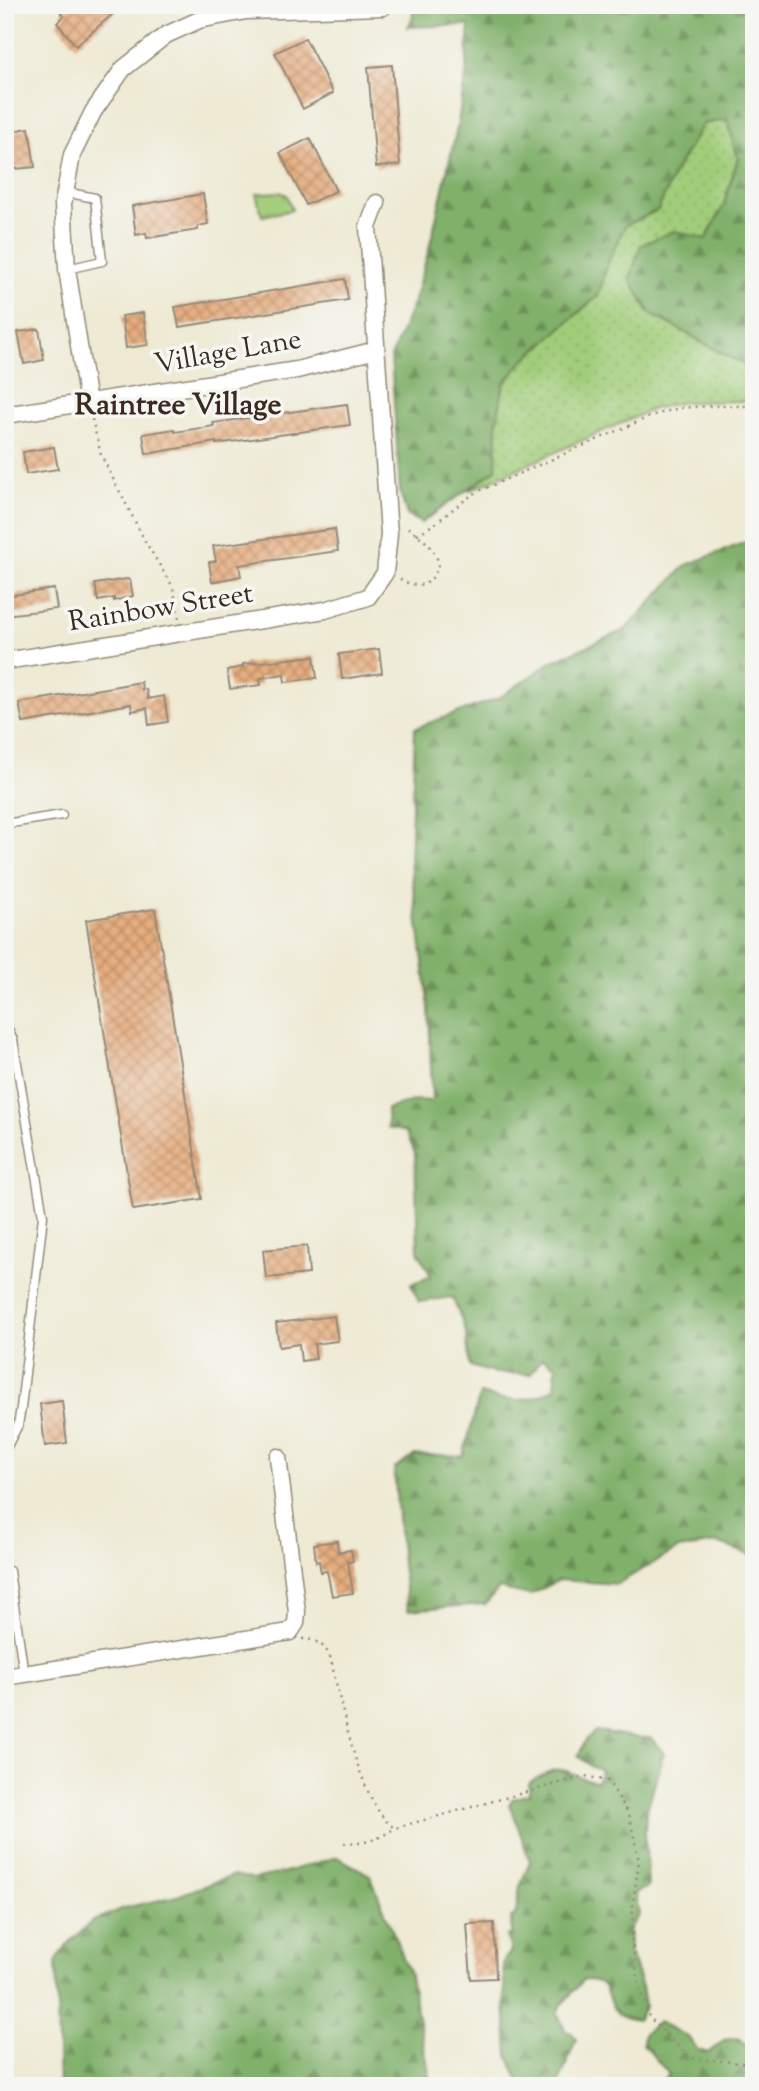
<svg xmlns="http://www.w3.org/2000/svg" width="759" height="2091" font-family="'Sorts Mill Goudy',serif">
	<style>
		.grass { fill: url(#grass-dots); stroke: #6e7c4c; stroke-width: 2 }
		.forest { fill: url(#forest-firs); stroke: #5e6d44; stroke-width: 2 }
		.park { fill: url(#park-crowns); stroke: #6e7c4c; stroke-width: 2 }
		.building { fill: url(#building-cross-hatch) }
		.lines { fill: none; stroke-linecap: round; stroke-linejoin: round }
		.lane-casing { stroke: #948a79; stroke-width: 11 }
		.street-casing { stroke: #948a79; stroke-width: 19 }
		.path { stroke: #948a79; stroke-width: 2.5; stroke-dasharray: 2 5; stroke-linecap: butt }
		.lane { stroke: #fff; stroke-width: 8 }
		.street { stroke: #fff; stroke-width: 16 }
		.labels { text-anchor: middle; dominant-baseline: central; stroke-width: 7; stroke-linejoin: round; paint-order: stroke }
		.street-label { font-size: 28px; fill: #3b2a1e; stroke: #f6f6f2 }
		.neighbourhood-label { font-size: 30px; font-weight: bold; fill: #3b2a1e; stroke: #f6f6f2 }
	</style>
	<defs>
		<pattern id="grass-dots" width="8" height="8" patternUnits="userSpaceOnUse" patternTransform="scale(1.75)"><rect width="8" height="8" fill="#a1cd7a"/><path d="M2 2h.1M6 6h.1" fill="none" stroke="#8cb069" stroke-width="1.8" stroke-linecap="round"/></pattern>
		<pattern id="forest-firs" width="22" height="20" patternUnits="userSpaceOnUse" patternTransform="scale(1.75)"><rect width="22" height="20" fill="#80b06a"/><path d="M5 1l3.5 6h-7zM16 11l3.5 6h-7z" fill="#6a8f57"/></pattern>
		<pattern id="park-crowns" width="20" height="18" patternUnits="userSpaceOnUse" patternTransform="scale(1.75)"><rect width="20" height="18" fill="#a1cd7a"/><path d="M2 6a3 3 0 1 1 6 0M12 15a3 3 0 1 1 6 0" fill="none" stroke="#8cb069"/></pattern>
		<pattern id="building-cross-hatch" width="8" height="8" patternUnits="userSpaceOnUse" patternTransform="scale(1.75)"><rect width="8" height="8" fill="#e6ad7f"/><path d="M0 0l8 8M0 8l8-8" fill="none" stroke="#bc8d67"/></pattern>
	</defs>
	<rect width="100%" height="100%" fill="#f6f6f2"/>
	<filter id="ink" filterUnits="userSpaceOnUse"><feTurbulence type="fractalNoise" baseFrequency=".0143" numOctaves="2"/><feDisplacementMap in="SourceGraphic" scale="14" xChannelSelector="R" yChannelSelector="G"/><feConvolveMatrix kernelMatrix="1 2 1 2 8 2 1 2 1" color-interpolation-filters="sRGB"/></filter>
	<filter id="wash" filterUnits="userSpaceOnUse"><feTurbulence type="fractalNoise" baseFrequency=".00686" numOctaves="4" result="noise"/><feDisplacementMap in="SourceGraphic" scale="28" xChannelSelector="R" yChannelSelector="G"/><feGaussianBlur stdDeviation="1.57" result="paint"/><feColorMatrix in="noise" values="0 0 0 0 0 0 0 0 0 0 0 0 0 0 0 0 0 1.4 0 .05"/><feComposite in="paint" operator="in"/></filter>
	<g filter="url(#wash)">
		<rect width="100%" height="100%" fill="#eeead4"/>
		<path class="grass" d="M727,119L738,158L723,207L706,240L674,231L698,341L754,370V401L682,402L653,409L468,491L496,469L497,420L504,384L524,360L598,296L609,260L625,226L658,210L675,171L703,124Z"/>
		<g class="forest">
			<path d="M414,5H754V370L649,313L630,278L641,245L674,231L706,239L723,207L738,158L727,119L703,124L675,171L658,210L625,226L609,260L598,296L524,360L504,383L497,420L496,469L421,523L407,515L400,492L391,357L413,304L429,249L457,128L466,75L469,25L408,27L412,19Z"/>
			<path d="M754,539V1556L717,1543L678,1549L617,1584L559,1580L530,1595L499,1588L486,1604L408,1610L402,1565L394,1469L415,1455L463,1456L480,1394C509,1402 527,1404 555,1388L556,1366L542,1358L531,1374L494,1373L470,1366L465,1327L452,1297L419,1302L411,1284L431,1276L418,1251L415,1153L406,1132L388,1128L387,1109L416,1100L432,1101L429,1008L410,862L415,728L499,698L551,662L625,630L686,565Z"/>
			<path d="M595,1731C614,1732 632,1739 651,1738L664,1753L646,1813L645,1831L648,1887L635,1893L639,1914L630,1928L629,1950L642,1987L645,2006L637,2020C631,2019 621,2017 616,2012C602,1996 614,1979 582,1980C575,1993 563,1999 557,2013L565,2031L572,2033L576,2039L558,2086H521L508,2056L503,1962L511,1951L507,1935H512L511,1918L516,1913L520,1886L530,1862L513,1812L509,1806L512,1799L529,1794V1783C565,1758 563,1775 597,1782L601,1770L592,1767L578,1756L586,1740Z"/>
			<path d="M337,1857L370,1875L409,1972L431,2082L418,2086H59L56,1962L66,1946L91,1922L124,1908L177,1896L234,1875L253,1879L282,1873Z"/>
			<path d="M659,2022L688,2037L698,2050L708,2053L724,2040L739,2038L754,2051V2086H657L669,2074L643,2044L644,2033Z"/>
		</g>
		<path class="park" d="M279,192L287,195L292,210L262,216L256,194Z"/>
		<g id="blocks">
			<g class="building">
				<path d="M71,5H123L76,46L57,23L64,16L61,13Z"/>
				<path d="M305,38L333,93L303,109L275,53Z"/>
				<path d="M392,65L400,165L376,167L368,67Z"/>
				<path d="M29,128L35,167L5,170V148H9L7,132Z"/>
				<path d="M310,138L336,191L306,205L280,153Z"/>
				<path d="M203,194L208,224L198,226V230L147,238L146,233L136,235L132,206Z"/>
				<path d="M345,279L348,300L179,327L175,307Z"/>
				<path d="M143,313L148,345L126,348L122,316Z"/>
				<path d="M39,329L44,360L24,364L18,332Z"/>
				<path d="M347,404L350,425L216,444V442L146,454L143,434L174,429L175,432L214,426L213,423Z"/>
				<path d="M54,447L58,469L26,474L23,452Z"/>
				<path d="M335,529L338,551L239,565L241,576L212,582L209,562L216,561L213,546Z"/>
				<path d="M127,579L130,580L133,596L114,601V598L98,601L95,584Z"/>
				<path d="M54,589L57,609L5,615V596Z"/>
				<path d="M379,649L382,673L342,679L339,654Z"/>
				<path d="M314,656L317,678L285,682L284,674L260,678L261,685L230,689L227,670L243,667V664Z"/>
				<path d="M141,682L142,690L146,689L148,699L164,696L168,722L149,725L147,708L132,711L131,704L23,723L19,703Z"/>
				<path d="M155,909L202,1199L133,1210L86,920Z"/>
				<path d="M307,1246L309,1274L266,1278L263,1250Z"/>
				<path d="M334,1316L338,1341L314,1344L316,1359L301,1361L299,1344L279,1347L276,1323Z"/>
				<path d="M62,1401L67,1443L45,1446L40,1404Z"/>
				<path d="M337,1541L338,1552L351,1550L353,1561L348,1562L353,1593L332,1596L327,1571L321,1572L319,1561L316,1562L314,1544Z"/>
				<path d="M494,1923L496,1978L471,1979L467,1924Z"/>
			</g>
		</g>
	</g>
	<g filter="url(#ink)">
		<use href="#blocks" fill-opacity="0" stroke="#948a79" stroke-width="2"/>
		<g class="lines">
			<g class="lane-casing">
				<g id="lane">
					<path d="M65,192L95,198L102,261L67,269"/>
					<path d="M5,824L62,815"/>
					<path d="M5,1022L13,1040L43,1216L21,1408L18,1425L5,1450"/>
					<path d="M5,1572L9,1571L24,1674"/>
				</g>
			</g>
			<g class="street-casing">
				<g id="street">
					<path d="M88,403L67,269L63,204L72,155L93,112L123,69L166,35L199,20L246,11L383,7"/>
					<path d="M5,415L297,370L376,350"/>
					<path d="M5,661L325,610L368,597L385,573L389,534L368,227L377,203"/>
					<path d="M5,1677L290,1632L296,1623L297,1612L278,1457"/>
				</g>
			</g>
			<g class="path">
				<path d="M92,419L101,455L146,543L173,587L179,619"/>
				<path d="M417,534C440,523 457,503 479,491L654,415L679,408L710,406H754"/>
				<path d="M400,579L409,584L424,585C456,562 425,539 404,525"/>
				<path d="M302,1639C316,1639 323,1644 330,1656C340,1698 359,1803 393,1827"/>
				<path d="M344,1843C364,1845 379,1839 395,1828L585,1776L608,1781L629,1814L639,1861L633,1902L632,1943L638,1981L649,2017L690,2058L754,2064"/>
			</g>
			<use href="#lane" class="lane"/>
			<use href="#street" class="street"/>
		</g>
	</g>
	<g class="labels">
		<g class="street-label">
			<text transform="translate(228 353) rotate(-10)">Village Lane</text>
			<text transform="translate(161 609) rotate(-9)">Rainbow Street</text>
		</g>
		<g class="neighbourhood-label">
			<text x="178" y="406">Raintree Village</text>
		</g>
	</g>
	<rect width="759" height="2091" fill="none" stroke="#f6f6f2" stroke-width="28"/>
</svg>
